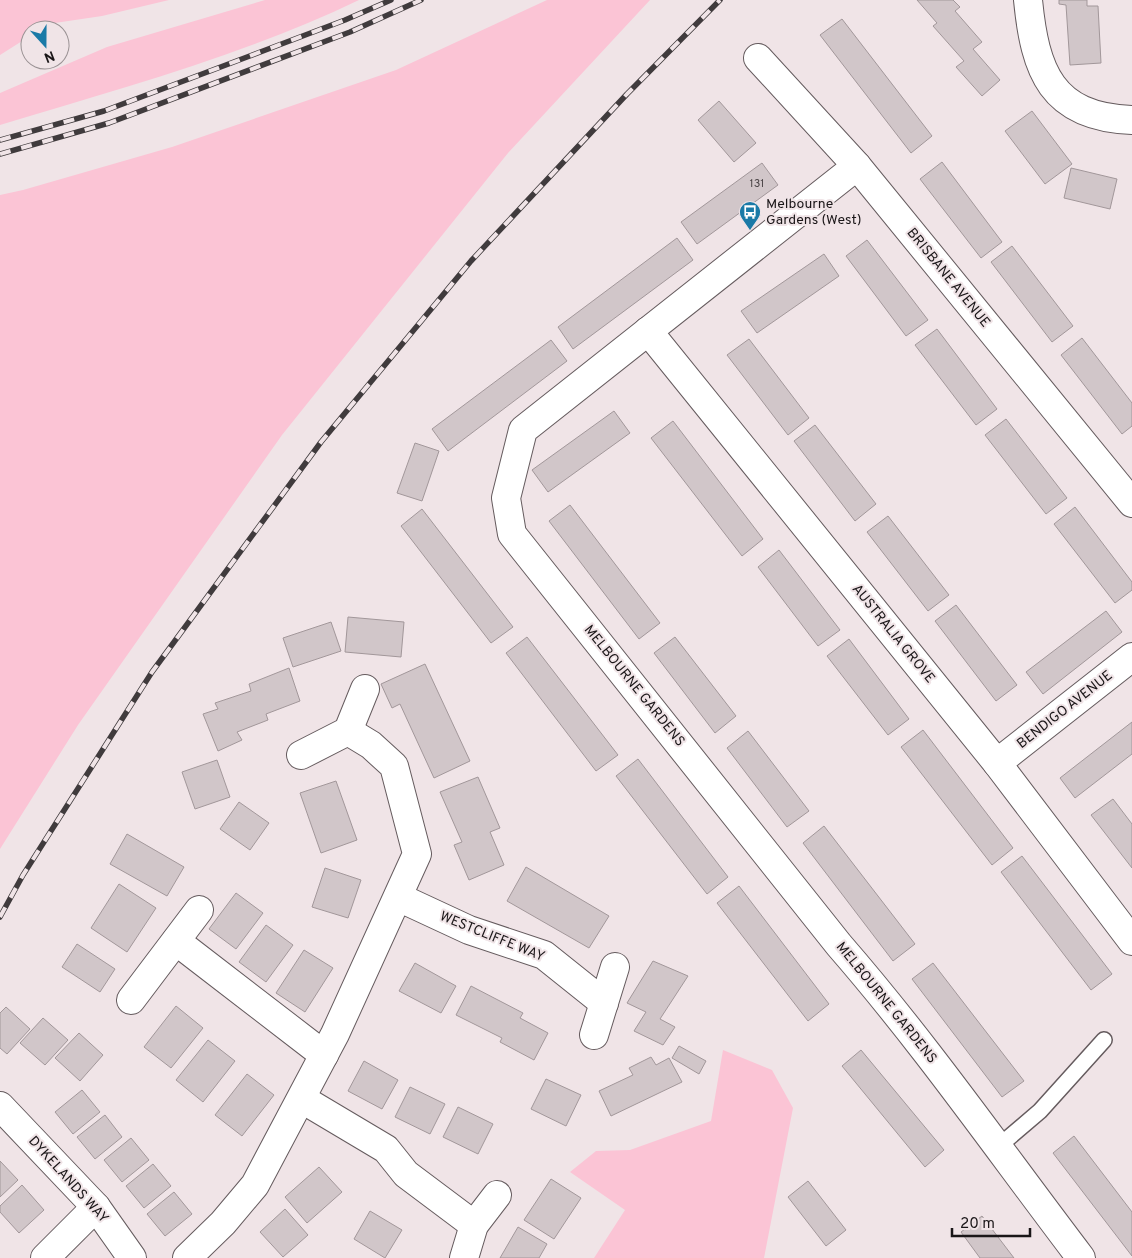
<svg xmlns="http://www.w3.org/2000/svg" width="1132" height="1258" font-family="Overpass,sans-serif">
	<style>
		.green { fill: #fbc4d5 }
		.building { fill: #d1c6c9; stroke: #a2979a }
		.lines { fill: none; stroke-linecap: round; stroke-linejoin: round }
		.lane-casing { stroke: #655b5e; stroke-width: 18 }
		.street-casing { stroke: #655b5e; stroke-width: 30 }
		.lane { stroke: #fff; stroke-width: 15 }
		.street { stroke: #fff; stroke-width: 28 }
		.rail-casing { stroke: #403b3d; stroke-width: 5.5 }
		.rail { stroke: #f0e4e7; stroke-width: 4; stroke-dasharray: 11; stroke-linecap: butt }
		.labels { text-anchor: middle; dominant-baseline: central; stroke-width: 4; stroke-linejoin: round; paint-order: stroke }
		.number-label { font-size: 11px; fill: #484244 }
		.poi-label { font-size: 14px; fill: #1a1618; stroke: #f0e4e7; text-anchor: start }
		.street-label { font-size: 14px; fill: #1a1618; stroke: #f0e4e7 }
	</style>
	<rect width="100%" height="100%" fill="#f0e4e7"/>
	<g class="green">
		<path d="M0,0H169L102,16L48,24L39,30H30V36L0,55Z"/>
		<path d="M265,0H359C247,54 119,89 0,125V93L107,47Z"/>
		<path d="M547,0H650L508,153L282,435L78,725L0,849V195L23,190L172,147L396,70Z"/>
		<path d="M723,1050L772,1070L793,1108L764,1258H594L625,1210L570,1172L596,1151L630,1150L711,1121Z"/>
	</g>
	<g class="building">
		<path d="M917,0H953L960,7L955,11L982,42L973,49L1000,80L982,96L956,67L964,61L933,26L937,23Z"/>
		<path d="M1059,0H1087V6H1098L1101,63L1070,65L1066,5L1059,4Z"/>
		<path d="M842,19L932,136L911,153L820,35Z"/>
		<path d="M719,101L756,143L734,162L698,120Z"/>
		<path d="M1032,111L1072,164L1045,184L1005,131Z"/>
		<path d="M942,162L1002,242L981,258L920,179Z"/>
		<path d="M762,163L778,185L697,244L681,222Z"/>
		<path d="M1071,168L1117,179L1110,209L1064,198Z"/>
		<path d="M677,238L693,260L573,349L558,327Z"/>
		<path d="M867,240L928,320L906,336L846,256Z"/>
		<path d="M1012,246L1073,326L1052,342L991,262Z"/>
		<path d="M824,254L839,276L757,333L741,311Z"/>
		<path d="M937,329L997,409L976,425L915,345Z"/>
		<path d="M1082,338L1132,403V426L1122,434L1061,355Z"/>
		<path d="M749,339L809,418L788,435L727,355Z"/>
		<path d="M551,340L567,361L448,451L432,429Z"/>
		<path d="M614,411L630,433L548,492L532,470Z"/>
		<path d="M1006,419L1067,498L1046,514L985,435Z"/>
		<path d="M673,421L763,539L742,556L651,438Z"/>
		<path d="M815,425L876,504L855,521L794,441Z"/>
		<path d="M415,443L439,451L422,501L397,493Z"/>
		<path d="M570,505L660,623L639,639L549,521Z"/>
		<path d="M1075,507L1132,582V590L1115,603L1054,524Z"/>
		<path d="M422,509L513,627L491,643L401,526Z"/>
		<path d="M888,516L949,595L928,611L867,532Z"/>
		<path d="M779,550L840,630L818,646L758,567Z"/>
		<path d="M956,605L1017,685L996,701L935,621Z"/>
		<path d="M1106,611L1122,632L1043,694L1026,672Z"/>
		<path d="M348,617L404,622L401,657L345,652Z"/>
		<path d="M331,622L341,651L293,667L283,638Z"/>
		<path d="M527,637L618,755L596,771L506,653Z"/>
		<path d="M675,637L736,716L715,733L654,653Z"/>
		<path d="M849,639L909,719L888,735L827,656Z"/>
		<path d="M425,664L470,761L434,778L400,704L392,708L381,684Z"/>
		<path d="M289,668L300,701L266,714L268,720L237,732L242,740L218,751L203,714L218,709L215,703L251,691L249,684Z"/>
		<path d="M1132,722V754L1075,798L1060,778Z"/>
		<path d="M923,730L1013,848L992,865L901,747Z"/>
		<path d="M748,731L809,811L787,827L727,748Z"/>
		<path d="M638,759L728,877L707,894L616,776Z"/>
		<path d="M217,760L230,797L195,809L182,772Z"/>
		<path d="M478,777L500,828L490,832L504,865L469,880L454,845L462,842L440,792Z"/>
		<path d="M336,781L357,840L321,853L300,793Z"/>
		<path d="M1113,799L1132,824V868L1091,815Z"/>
		<path d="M239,802L269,823L250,850L220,829Z"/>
		<path d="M824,826L915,944L893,961L803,843Z"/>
		<path d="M127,834L184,867L167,896L110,864Z"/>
		<path d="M1022,856L1112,974L1091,990L1001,872Z"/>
		<path d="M526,867L609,916L589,948L507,901Z"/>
		<path d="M325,868L361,880L348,918L312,907Z"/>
		<path d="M119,884L156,908L127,952L91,928Z"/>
		<path d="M739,886L829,1004L808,1021L717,903Z"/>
		<path d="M236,893L263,913L236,949L209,929Z"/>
		<path d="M266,925L293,945L266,982L239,962Z"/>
		<path d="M77,944L115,969L100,992L62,967Z"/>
		<path d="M304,950L333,968L305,1012L276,993Z"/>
		<path d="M653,961L688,976L660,1019L675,1027L663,1045L634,1031L646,1012L627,1003Z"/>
		<path d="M415,963L456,986L441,1013L399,991Z"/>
		<path d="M933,963L1024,1081L1002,1097L912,979Z"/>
		<path d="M471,986L523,1013L520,1018L548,1033L534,1060L500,1042L502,1038L456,1015Z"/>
		<path d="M176,1006L203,1028L171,1068L144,1047Z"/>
		<path d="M6,1007L30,1029L7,1054L0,1048V1013Z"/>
		<path d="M43,1018L68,1040L45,1065L20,1043Z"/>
		<path d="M79,1033L103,1055L80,1081L55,1058Z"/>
		<path d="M208,1040L235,1061L203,1102L176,1080Z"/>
		<path d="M679,1046L706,1061L699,1074L672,1058Z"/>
		<path d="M861,1050L944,1150L925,1167L842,1066Z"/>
		<path d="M651,1057L656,1065L669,1058L682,1082L611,1116L599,1091L633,1075L629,1068Z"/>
		<path d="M364,1061L398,1080L382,1109L348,1091Z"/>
		<path d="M247,1074L274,1095L242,1136L215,1115Z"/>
		<path d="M546,1079L581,1095L566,1126L531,1109Z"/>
		<path d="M410,1087L445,1104L430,1134L395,1117Z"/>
		<path d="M82,1090L100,1112L73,1134L55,1112Z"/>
		<path d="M458,1107L493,1124L478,1154L443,1137Z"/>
		<path d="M105,1115L122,1137L95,1159L77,1137Z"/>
		<path d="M1074,1136L1132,1212V1256L1053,1153Z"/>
		<path d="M131,1138L149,1160L122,1182L104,1160Z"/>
		<path d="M0,1161L18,1180L0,1197Z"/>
		<path d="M153,1164L171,1186L144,1208L126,1186Z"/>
		<path d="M319,1167L342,1192L307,1223L285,1197Z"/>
		<path d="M551,1179L581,1198L554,1239L524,1220Z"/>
		<path d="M808,1181L846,1230L826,1246L788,1197Z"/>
		<path d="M22,1185L44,1210L19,1233L0,1212V1206Z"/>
		<path d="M174,1192L192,1214L165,1236L147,1214Z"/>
		<path d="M285,1209L308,1235L283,1257L260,1232Z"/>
		<path d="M370,1211L402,1230L385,1258L354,1239Z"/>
		<path d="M982,1216L1014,1258H980L961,1232Z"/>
		<path d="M518,1227L547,1244L539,1258H500Z"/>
	</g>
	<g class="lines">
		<g class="lane-casing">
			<path id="lane" d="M999,1146L1040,1111L1104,1040"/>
		</g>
		<g class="street-casing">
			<g id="street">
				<path d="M1028,0C1035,71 1051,117 1132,120"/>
				<path d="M758,58L857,166L1132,503"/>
				<path d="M857,166L523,430L506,498L512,534L839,945C926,1045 1001,1153 1081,1258"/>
				<path d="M648,331L997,763L1132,941"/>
				<path d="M301,755L348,731L365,689"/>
				<path d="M997,763L1132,657"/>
				<path d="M398,897L469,930L544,955L604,1003"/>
				<path d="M176,941L324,1055"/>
				<path d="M131,1000L199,910"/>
				<path d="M594,1035L615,967"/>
				<path d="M302,1099L386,1149L406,1174L474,1225"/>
				<path d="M0,1106L96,1207L132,1258"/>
				<path d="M45,1258L96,1207"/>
				<path d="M187,1258L223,1223L255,1185L335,1034L417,854L394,766L371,745L348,731"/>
				<path d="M464,1258L474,1225L497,1195"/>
			</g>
		</g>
		<use href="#lane" class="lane"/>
		<use href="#street" class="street"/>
		<g class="rail-casing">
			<g id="rail">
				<path d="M0,140L104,111L345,20L391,0"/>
				<path d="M0,154L109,123L350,32L421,0"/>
				<path d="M0,917L23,875L152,672L321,442L471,261L627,94L720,0"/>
			</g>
		</g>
		<use href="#rail" class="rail"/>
	</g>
	<defs>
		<g id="bus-pin" transform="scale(1.125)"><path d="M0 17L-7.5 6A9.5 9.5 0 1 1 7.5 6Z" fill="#1a7aa7" stroke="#f0e4e7"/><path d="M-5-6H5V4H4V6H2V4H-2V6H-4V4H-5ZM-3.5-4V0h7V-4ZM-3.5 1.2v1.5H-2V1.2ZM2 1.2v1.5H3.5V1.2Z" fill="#fff"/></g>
	</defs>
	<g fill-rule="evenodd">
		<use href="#bus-pin" x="750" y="212"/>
	</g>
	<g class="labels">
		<g class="number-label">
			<text x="757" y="184">131</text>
		</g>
		<g class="poi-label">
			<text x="766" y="204">Melbourne<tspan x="766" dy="16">Gardens (West)</tspan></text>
		</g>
		<g class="street-label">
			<text transform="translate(948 278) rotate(51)">BRISBANE AVENUE</text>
			<text transform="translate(893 634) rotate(51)">AUSTRALIA GROVE</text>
			<text transform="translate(634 686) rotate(51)">MELBOURNE GARDENS</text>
			<text transform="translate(1065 710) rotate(-38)">BENDIGO AVENUE</text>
			<text transform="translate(492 937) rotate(22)">WESTCLIFFE WAY</text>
			<text transform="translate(886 1003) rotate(51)">MELBOURNE GARDENS</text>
			<text transform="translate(68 1180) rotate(48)">DYKELANDS WAY</text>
		</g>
	</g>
	<g transform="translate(45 45) rotate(159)"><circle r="24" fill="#f0e4e7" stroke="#9a9294"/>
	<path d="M0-4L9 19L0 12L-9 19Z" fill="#1a7aa7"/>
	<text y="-8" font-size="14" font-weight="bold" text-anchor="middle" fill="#1a1618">N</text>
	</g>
	<path d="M952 1228v8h78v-8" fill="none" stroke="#1a1618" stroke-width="2.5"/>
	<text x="960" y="1228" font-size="15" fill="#1a1618" stroke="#f0e4e7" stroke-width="4" paint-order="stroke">20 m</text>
</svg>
